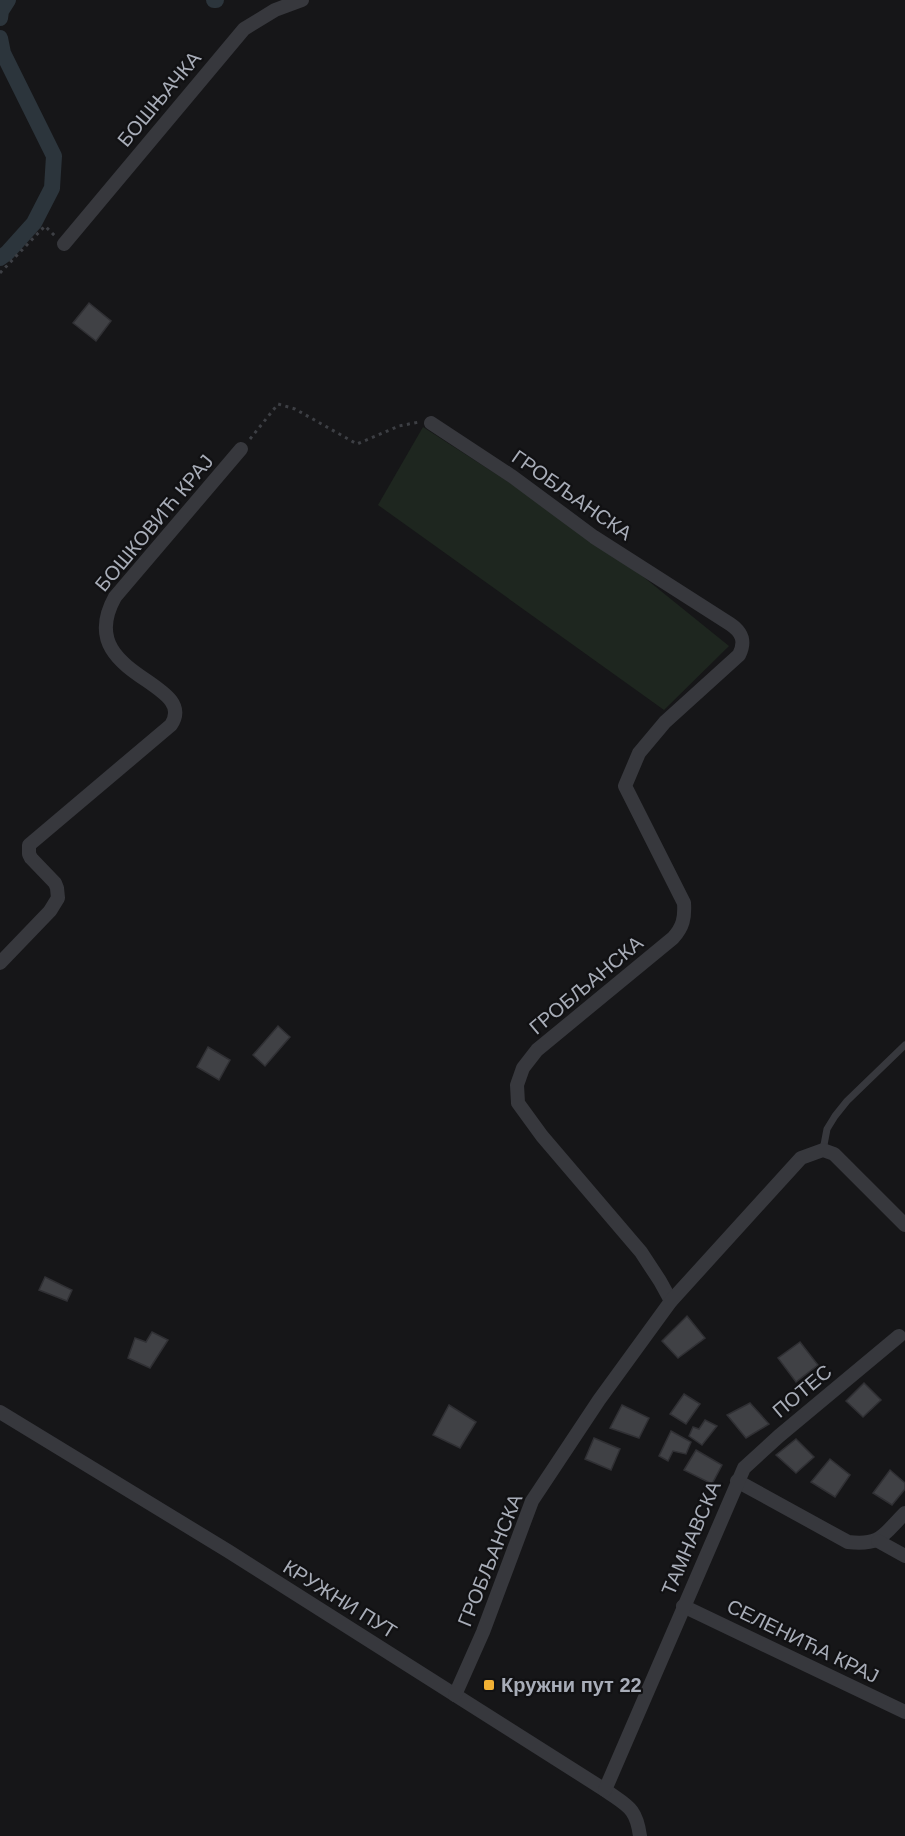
<svg xmlns="http://www.w3.org/2000/svg" width="905" height="1836" font-family="Helvetica,sans-serif">
	<style>
		.green { fill: #1e261f }
		.lines { fill: none; stroke-linecap: round; stroke-linejoin: round }
		.canal { stroke: #2c353c; stroke-width: 16 }
		.building { fill: #404145; stroke: #303034; stroke-width: 1.5 }
		.path { stroke: #3d3f44; stroke-width: 3; stroke-dasharray: 3 4.5; stroke-linecap: butt }
		.service { stroke: #37383d; stroke-width: 7 }
		.minor { stroke: #37383d; stroke-width: 14 }
		.poi-dot { fill: #f2b134; stroke: #111113; stroke-width: 2 }
		.labels { text-anchor: middle; dominant-baseline: central; stroke-width: 4.5; stroke-linejoin: round; paint-order: stroke }
		.street-label { font-size: 20px; fill: #a8adb8; stroke: #111113 }
		.poi-label { font-size: 20px; font-weight: bold; fill: #a8adb8; stroke: #111113; text-anchor: start }
	</style>
	<rect width="100%" height="100%" fill="#161618"/>
	<path class="green" d="M423,427L594,537L729,646L664,710L378,505Z"/>
	<g class="lines">
		<g class="canal">
			<path d="M214,0H216"/>
			<path d="M0,18L1,11L8,0"/>
			<path d="M0,38L3,53L54,156L52,188L34,223L7,253L0,258"/>
		</g>
	</g>
	<g class="building">
		<path d="M89,303L111,321L96,341L73,323Z"/>
		<path d="M278,1026L290,1037L265,1066L253,1055Z"/>
		<path d="M208,1047L230,1060L219,1080L197,1067Z"/>
		<path d="M45,1277L72,1290L67,1301L39,1290Z"/>
		<path d="M687,1316L705,1338L678,1358L662,1341Z"/>
		<path d="M152,1332L168,1340L150,1368L128,1358L135,1338L146,1342Z"/>
		<path d="M800,1342L818,1365L796,1382L778,1358Z"/>
		<path d="M864,1383L881,1400L863,1417L846,1401Z"/>
		<path d="M684,1394L700,1404L686,1424L670,1414Z"/>
		<path d="M750,1403L769,1424L746,1438L727,1415Z"/>
		<path d="M449,1405L476,1422L460,1448L433,1435Z"/>
		<path d="M622,1405L649,1418L639,1438L610,1428Z"/>
		<path d="M705,1420L717,1426L702,1445L689,1436L693,1427L699,1429Z"/>
		<path d="M671,1431L691,1442L686,1454L673,1451L668,1461L659,1456Z"/>
		<path d="M594,1438L620,1449L611,1470L585,1459Z"/>
		<path d="M796,1439L814,1457L796,1473L776,1455Z"/>
		<path d="M696,1450L722,1465L712,1484L684,1470Z"/>
		<path d="M830,1459L850,1475L835,1497L811,1482Z"/>
		<path d="M890,1470L905,1483V1489L892,1505L873,1493Z"/>
	</g>
	<g class="lines">
		<g class="path">
			<path d="M0,273L45,226L55,236"/>
			<path d="M250,439L278,404L295,409L357,444L399,426L419,422"/>
		</g>
		<path class="service" d="M823,1150L827,1129L835,1116L847,1101L905,1045"/>
		<g class="minor">
			<path d="M64,244L244,29L275,10L302,0"/>
			<path d="M431,423L513,477L594,537L730,624C742,632 746,641 739,655L665,722L639,753L625,786L684,903C685,918 683,927 673,938L537,1050L523,1068L517,1085L518,1103L542,1136L641,1252L660,1281L671,1301"/>
			<path d="M0,963L50,911L58,898L57,888L55,883L31,858L29,854V845L171,725C200,681 71,676 115,597L241,449"/>
			<path d="M0,1412L228,1551L605,1790C627,1806 636,1807 640,1836"/>
			<path d="M737,1481L848,1542C881,1546 883,1535 905,1513"/>
			<path d="M878,1541L905,1556"/>
			<path d="M683,1606L905,1712"/>
			<path d="M455,1695L483,1632L532,1501L599,1400L671,1301L801,1158L823,1150L834,1154L905,1225"/>
			<path d="M605,1790L744,1468L779,1436L899,1336"/>
		</g>
	</g>
	<rect class="poi-dot" x="483" y="1679" width="12" height="12" rx="3"/>
	<g class="labels">
		<g class="street-label">
			<text transform="translate(159 99) rotate(-50)">БОШЊАЧКА</text>
			<text transform="translate(572 495) rotate(35)">ГРОБЉАНСКА</text>
			<text transform="translate(154 523) rotate(-50)">БОШКОВИЋ КРАЈ</text>
			<text transform="translate(586 985) rotate(-40)">ГРОБЉАНСКА</text>
			<text transform="translate(802 1391) rotate(-40)">ПОТЕС</text>
			<text transform="translate(691 1538) rotate(-67)">ТАМНАВСКА</text>
			<text transform="translate(490 1560) rotate(-68)">ГРОБЉАНСКА</text>
			<text transform="translate(340 1599) rotate(32)">КРУЖНИ ПУТ</text>
			<text transform="translate(803 1641) rotate(26)">СЕЛЕНИЋА КРАЈ</text>
		</g>
		<g class="poi-label">
			<text x="501" y="1685">Кружни пут 22</text>
		</g>
	</g>
</svg>
